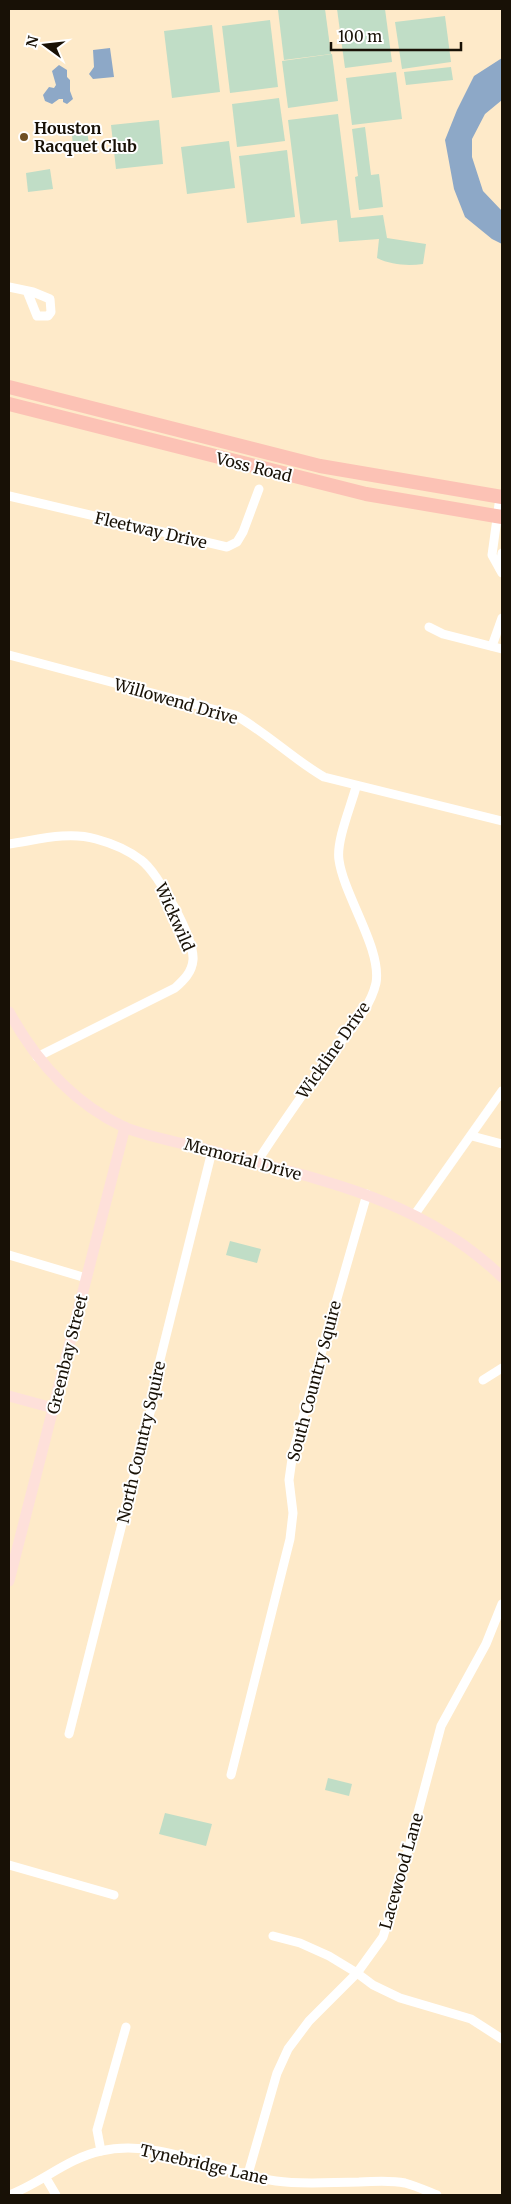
<svg xmlns="http://www.w3.org/2000/svg" width="511" height="2204" font-family="Merriweather,serif">
	<style>
		.green { fill: #c0ddc6 }
		.water { fill: #8da8c7 }
		.lines { fill: none; stroke-linecap: round; stroke-linejoin: round }
		.street { stroke: #fff; stroke-width: 9 }
		.secondary { stroke: #fee0da; stroke-width: 11 }
		.primary { stroke: #fcc2b5; stroke-width: 14 }
		.poi-dot { fill: #6e4f24; stroke: #fff; stroke-width: 2 }
		.labels { text-anchor: middle; dominant-baseline: central; stroke-width: 4; stroke-linejoin: round; paint-order: stroke }
		.poi-label { font-size: 16px; font-weight: bold; fill: #181106; stroke: #fff; text-anchor: start }
		.street-label { font-size: 16px; fill: #181106; stroke: #fff }
	</style>
	<rect width="100%" height="100%" fill="#feeac9"/>
	<g class="green">
		<path d="M286,9H325L331,54L284,60L278,10Z"/>
		<path d="M337,9H385L392,62L345,68Z"/>
		<path d="M445,16L451,62L402,69L395,22Z"/>
		<path d="M270,20L278,87L230,93L222,26Z"/>
		<path d="M212,25L220,92L172,98L164,31Z"/>
		<path d="M332,54L338,101L288,108L282,61Z"/>
		<path d="M451,67L453,80L406,85L404,72Z"/>
		<path d="M396,72L402,119L352,125L346,78Z"/>
		<path d="M279,98L285,141L237,147L232,104Z"/>
		<path d="M338,114L351,218L383,215L387,238L426,244L423,264C408,266 391,265 377,258L379,239L339,242L337,220L301,224L288,120Z"/>
		<path d="M159,120L163,164L116,169L111,125Z"/>
		<path d="M86,124L89,144L73,145L71,126Z"/>
		<path d="M365,127L371,175L379,174L383,207L359,210L355,177L358,176L352,129Z"/>
		<path d="M229,141L235,188L187,194L181,147Z"/>
		<path d="M287,150L295,217L247,223L239,156Z"/>
		<path d="M50,169L53,189L28,192L26,173Z"/>
		<path d="M230,1241L261,1249L257,1263L226,1255Z"/>
		<path d="M328,1778L352,1784L349,1796L325,1790Z"/>
		<path d="M165,1813L212,1824L206,1846L159,1834Z"/>
	</g>
	<g class="water">
		<path d="M110,48L114,77L93,79L89,74L94,67L93,50Z"/>
		<path d="M502,58V100L485,114L472,139V157L483,191L502,211V244L492,239L465,217L454,189L445,140L457,110L474,76Z"/>
		<path d="M59,65L67,70V77L70,80V91L73,99L67,104L63,102V99H59L52,104L45,101L43,95L49,87L54,88L56,85L52,71Z"/>
	</g>
	<g class="lines">
		<g class="street">
			<path d="M9,287L33,292L50,299L51,312L48,316H37L27,291"/>
			<path d="M9,496L227,547L237,542L243,532L259,489"/>
			<path d="M500,497L492,555L502,573"/>
			<path d="M500,569L502,553"/>
			<path d="M429,627L443,634L502,649"/>
			<path d="M492,646L502,618"/>
			<path d="M9,655L235,715C267,733 293,759 324,777L502,821"/>
			<path d="M9,844C37,840 68,831 96,839C111,843 128,850 141,860C158,872 195,939 193,960C192,972 184,980 175,988L37,1057"/>
			<path d="M472,1136L502,1144"/>
			<path d="M257,1162C280,1126 305,1091 330,1056C346,1034 370,1010 376,983C382,949 344,896 339,860C336,841 351,806 356,787"/>
			<path d="M415,1214L502,1091"/>
			<path d="M9,1255L86,1278"/>
			<path d="M483,1380L502,1368"/>
			<path d="M69,1734L151,1409L156,1376L212,1151"/>
			<path d="M231,1775L290,1539L293,1513L289,1480L293,1452L367,1194"/>
			<path d="M9,1865L114,1895"/>
			<path d="M273,1936L300,1943L329,1956L357,1973L373,1985L400,1998L471,2019L502,2039"/>
			<path d="M101,2151L97,2130L126,2027"/>
			<path d="M248,2174L277,2073L288,2049L309,2021L357,1973L383,1937L397,1892L441,1726L486,1644L502,1604"/>
			<path d="M46,2178L56,2195"/>
			<path d="M9,2195C41,2183 68,2158 101,2151C158,2138 219,2172 276,2181C303,2185 332,2182 359,2182C374,2181 391,2180 405,2183C416,2186 427,2191 437,2195"/>
		</g>
		<g class="secondary">
			<path d="M9,1012C36,1061 73,1103 124,1127C145,1136 181,1143 205,1149C314,1179 417,1195 502,1277"/>
			<path d="M9,1396L53,1408"/>
			<path d="M9,1581L125,1127"/>
		</g>
		<g class="primary">
			<path d="M9,387L320,466L502,497"/>
			<path d="M9,404L366,494L502,517"/>
		</g>
	</g>
	<circle class="poi-dot" cx="24" cy="137" r="5"/>
	<g class="labels">
		<g class="poi-label">
			<text x="34" y="128">Houston<tspan x="34" dy="18">Racquet Club</tspan></text>
		</g>
		<g class="street-label">
			<text transform="translate(254 467) rotate(14)">Voss Road</text>
			<text transform="translate(151 530) rotate(13)">Fleetway Drive</text>
			<text transform="translate(176 701) rotate(16)">Willowend Drive</text>
			<text transform="translate(175 917) rotate(66)">Wickwild</text>
			<text transform="translate(333 1050) rotate(-55)">Wickline Drive</text>
			<text transform="translate(243 1159) rotate(15)">Memorial Drive</text>
			<text transform="translate(67 1354) rotate(-76)">Greenbay Street</text>
			<text transform="translate(314 1381) rotate(-75)">South Country Squire</text>
			<text transform="translate(141 1442) rotate(-77)">North Country Squire</text>
			<text transform="translate(401 1871) rotate(-74)">Lacewood Lane</text>
			<text transform="translate(204 2164) rotate(13)">Tynebridge Lane</text>
		</g>
	</g>
	<rect width="511" height="2204" fill="none" stroke="#181106" stroke-width="20"/>
	<g transform="translate(45 45) rotate(285)" stroke="#ffffff" stroke-width="4" paint-order="stroke">
	<path d="M0-4L9 19L0 12L-9 19Z" fill="#181106"/>
	<text y="-8" font-size="14" font-weight="bold" text-anchor="middle" fill="#181106">N</text>
	</g>
	<path d="M331 42v8h130v-8" fill="none" stroke="#181106" stroke-width="2.5"/>
	<text x="338" y="42" font-size="15" fill="#181106" stroke="#ffffff" stroke-width="4" paint-order="stroke">100 m</text>
</svg>
